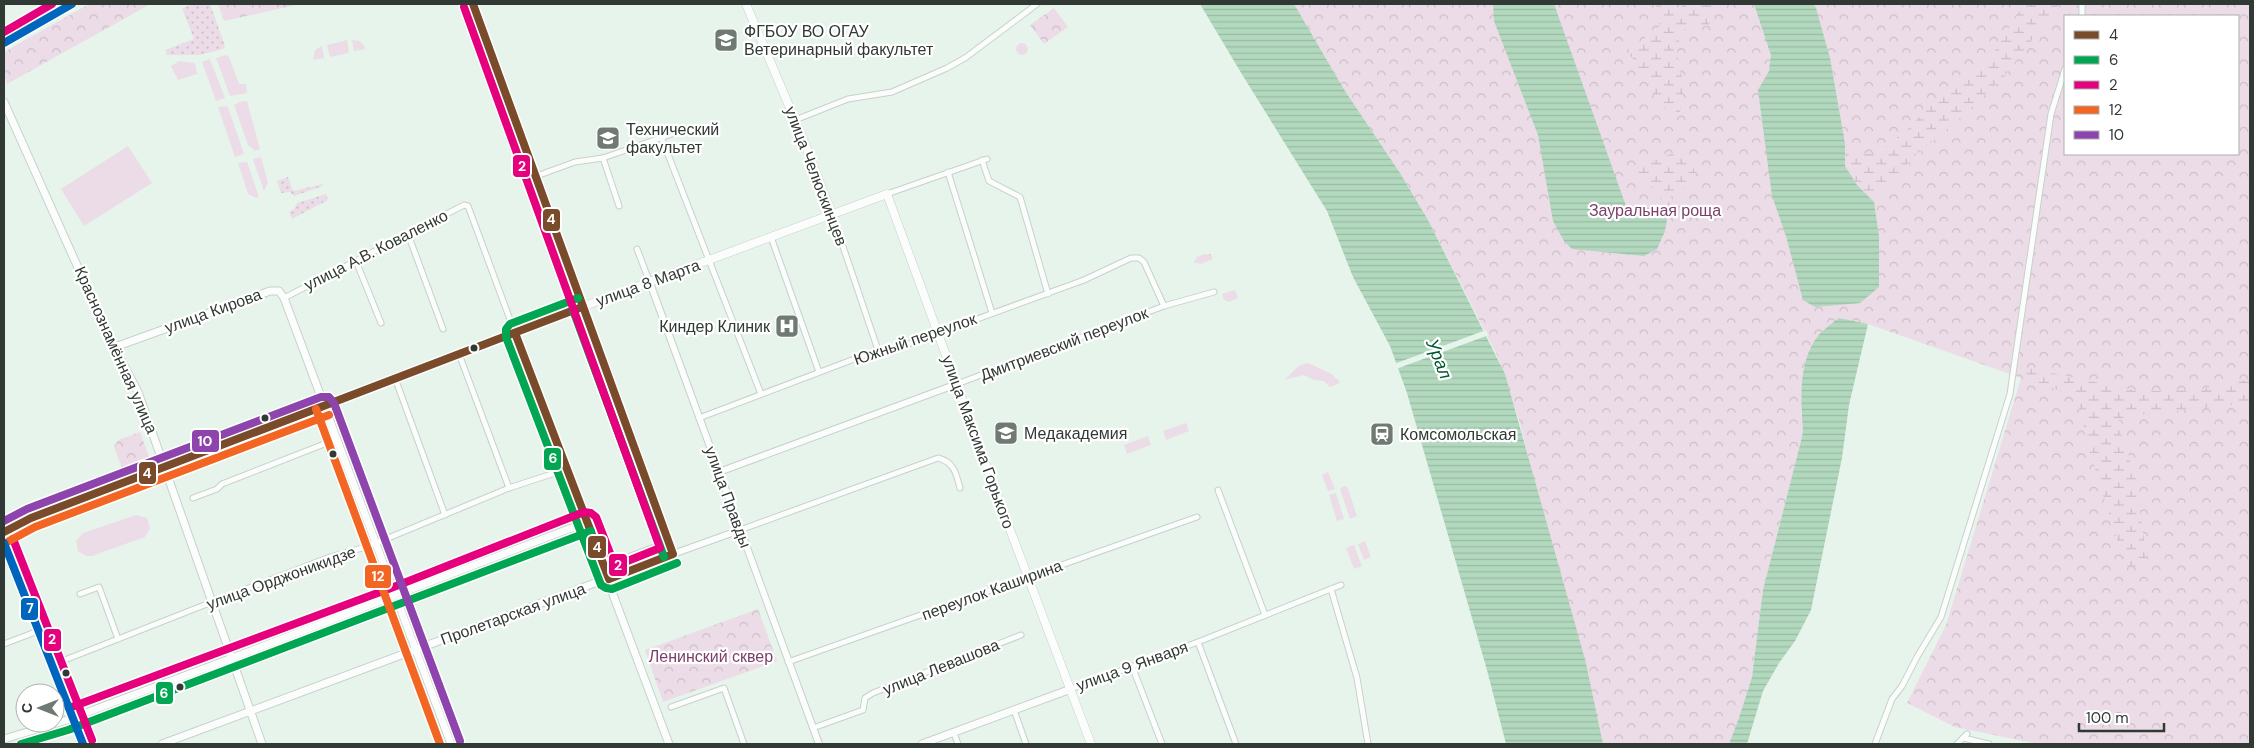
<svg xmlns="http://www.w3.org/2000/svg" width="2254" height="748" font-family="'DM Sans',sans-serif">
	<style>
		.grass { fill: #ecdce7 }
		.forest { fill: url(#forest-crowns); fill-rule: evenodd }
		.wetland { fill: url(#wetland-marsh) }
		.garden { fill: url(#garden-dots) }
		.water { fill: url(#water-rules) }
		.pier { fill: #e7f4eb }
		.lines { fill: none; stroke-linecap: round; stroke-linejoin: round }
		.minor-casing { stroke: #c7d1ca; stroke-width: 7 }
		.tertiary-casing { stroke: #c7d1ca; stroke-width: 8 }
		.secondary-casing { stroke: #c7d1ca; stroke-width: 9 }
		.primary-casing { stroke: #c7d1ca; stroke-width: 9 }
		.minor { stroke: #fbfdfc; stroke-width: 5 }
		.tertiary { stroke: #fbfdfc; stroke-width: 6 }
		.secondary { stroke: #fbfdfc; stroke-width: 7 }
		.primary { stroke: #fbfdfc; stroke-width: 8 }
		.bus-1-casing { stroke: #fff; stroke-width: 11 }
		.bus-2-casing { stroke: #fff; stroke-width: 11 }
		.bus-3-casing { stroke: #fff; stroke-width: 11 }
		.bus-4-casing { stroke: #fff; stroke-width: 11 }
		.bus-5-casing { stroke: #fff; stroke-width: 11 }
		.bus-6-casing { stroke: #fff; stroke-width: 11 }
		.bus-1 { stroke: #7a4b2a; stroke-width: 8 }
		.bus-2 { stroke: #00a651; stroke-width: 8 }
		.bus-3 { stroke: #e5007d; stroke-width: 8 }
		.bus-4 { stroke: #f26522; stroke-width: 8 }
		.bus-5 { stroke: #8e44ad; stroke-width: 8 }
		.bus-6 { stroke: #0065bd; stroke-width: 8 }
		.bus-dot { fill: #303933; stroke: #fff; stroke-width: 2 }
		.labels { text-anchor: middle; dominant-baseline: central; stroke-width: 4.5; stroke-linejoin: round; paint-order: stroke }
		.poi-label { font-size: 16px; fill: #303933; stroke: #fff; text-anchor: start }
		.street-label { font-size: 16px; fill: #303933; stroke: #fff }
		.park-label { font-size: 16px; fill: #7b3f69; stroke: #fff }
		.water-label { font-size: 18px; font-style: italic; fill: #00562e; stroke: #fff }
		.line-badge { stroke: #fff; stroke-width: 2 }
		.badge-label { font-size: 14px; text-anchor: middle; font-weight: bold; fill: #fff }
	</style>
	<defs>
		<pattern id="forest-crowns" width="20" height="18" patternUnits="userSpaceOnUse" patternTransform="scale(1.25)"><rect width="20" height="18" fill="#ecdce7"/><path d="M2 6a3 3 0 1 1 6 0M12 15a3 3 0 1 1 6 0" fill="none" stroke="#cbbec7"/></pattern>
		<pattern id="wetland-marsh" width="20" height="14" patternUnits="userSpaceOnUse" patternTransform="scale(1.25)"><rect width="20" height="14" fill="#ecdce7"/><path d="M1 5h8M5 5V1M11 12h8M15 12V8" fill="none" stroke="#cbbec7"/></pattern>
		<pattern id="garden-dots" width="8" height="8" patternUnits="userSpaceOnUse" patternTransform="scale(1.25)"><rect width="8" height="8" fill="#ecdce7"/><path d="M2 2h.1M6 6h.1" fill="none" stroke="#cbbec7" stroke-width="1.8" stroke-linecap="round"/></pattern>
		<pattern id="water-rules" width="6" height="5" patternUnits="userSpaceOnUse" patternTransform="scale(1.25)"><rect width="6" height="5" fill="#b2d8be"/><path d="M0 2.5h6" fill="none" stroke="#99baa4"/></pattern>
	</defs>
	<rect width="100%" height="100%" fill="#e7f4eb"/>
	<g class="grass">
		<path d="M347,40L349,53L330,57L327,45Z"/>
		<path d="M352,40L360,41L366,49L354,51Z"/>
		<circle cx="1022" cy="49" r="6"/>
		<path d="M322,46L324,58L313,60L315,50Z"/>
		<path d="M226,55L229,57L239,84H246L247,93L230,96L216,58Z"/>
		<path d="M210,59L225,98L216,101L202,62Z"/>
		<path d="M179,61L195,63L197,74L178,80L171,66Z"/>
		<path d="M247,101L260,149L255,151L248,145L234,105L240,102Z"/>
		<path d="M225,106L228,107L244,154L235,157L218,107Z"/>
		<path d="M128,146L152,183L84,226L61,189Z"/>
		<path d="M261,157L268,183L264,191L253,159Z"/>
		<path d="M247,162L259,197L256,198L248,194L238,163Z"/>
		<path d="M1235,290L1238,298L1229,302L1224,300L1222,294Z"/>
		<path d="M1308,363L1332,374L1336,379H1338L1340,383L1330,387L1324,381L1314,380L1304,375L1284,380L1300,365Z"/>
		<path d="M1186,423L1189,431L1166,440L1163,431Z"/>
		<path d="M1148,436L1151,445L1127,454L1124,445Z"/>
		<path d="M1328,472L1335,489L1328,491L1322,475Z"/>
		<path d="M1344,486H1347L1357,516L1350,519L1340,489Z"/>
		<path d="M1336,493L1344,519L1337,521L1329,495Z"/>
		<path d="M136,515L147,518L150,528L145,537L92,556H86L78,551L76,541L83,533Z"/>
		<path d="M1365,541L1371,557L1364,560L1358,544Z"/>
		<path d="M1354,545L1362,566L1354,569L1346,548Z"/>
	</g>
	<g class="forest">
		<path d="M89,4H146L147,6L7,84L4,76V52Z"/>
		<path d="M218,4H301L224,21Z"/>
		<path d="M1294,4H2250V744H2038L1955,727L1907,703L1946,625L2021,378L1868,324L1839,318L1801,409L1803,433L1763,590L1752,677L1739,718L1729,744H1603L1586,663L1551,544L1519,420L1497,355L1428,220L1400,173L1345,91ZM2065,16H2238V154H2065Z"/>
		<path d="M1054,8L1068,27L1044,44L1030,25Z"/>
		<path d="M1205,254H1211L1213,259L1201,264L1194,262L1197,257Z"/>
		<path d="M140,432L150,459L147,464L124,473L114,447L118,440Z"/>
		<path d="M758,609L777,661L663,702L645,650Z"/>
	</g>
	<g class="wetland">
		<path d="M1656,4H1668L1678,11L1684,4H1719L1709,25L1681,30L1677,53L1684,88L1679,117C1646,100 1651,79 1629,54V43L1639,47L1647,34H1657L1660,22Z"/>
		<path d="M1754,4H1814L1830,58L1845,144L1860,154H1874L1886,146L1908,129L1929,107L1966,81L1991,57L2024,4H2059L2003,78L1958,120L1912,158L1890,186L1878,195L1874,203L1879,237V287L1860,303L1815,307L1803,300L1786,236L1772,196L1758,90L1769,71L1771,55Z"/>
		<path d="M1679,150L1687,152C1702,181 1693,181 1669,198L1672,213L1667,214L1655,187L1640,184L1634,178L1636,169Z"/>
		<path d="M2029,368L2137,391L2197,390L2250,379V402L2243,404L2126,416L2118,421L2119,429L2126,445L2136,483L2147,560L2146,564L2129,568L2124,562L2086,440L2079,401L2071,393L2025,381L2024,374Z"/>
	</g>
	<g class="garden">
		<path d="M193,4H210L225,46L223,49L199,55H167L165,50L194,39L182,8Z"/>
		<path d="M288,177L293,191L323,184V186L294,196L290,192L281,193L277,181Z"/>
		<path d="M326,194L328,200L292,219L289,212L294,209L297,203Z"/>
	</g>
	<g class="water">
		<path d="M1200,4H1294L1345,91L1400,173L1428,220L1505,374L1586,663L1603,744H1506L1487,670L1407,393L1390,346L1353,277L1327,211L1243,76Z"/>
		<path d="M1493,4H1554L1626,206L1636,213L1652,206L1659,208L1667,220L1665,231L1657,249L1644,256L1572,249L1564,241L1553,221L1538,135L1494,21Z"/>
		<path d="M1754,4H1814L1816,8L1830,58L1845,144V166L1857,185L1874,202L1879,237V287L1860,303L1815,307L1803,300L1786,236L1772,196L1758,90L1769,71L1771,55Z"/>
		<path d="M1839,318L1868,324L1849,405L1842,458L1811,610L1795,641L1779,663L1763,691L1747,744H1729L1739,718L1752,677L1763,590L1803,433C1801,403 1798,366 1815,340C1821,331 1831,324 1839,318Z"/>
	</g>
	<path class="pier" d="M1486,330L1489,335L1396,369L1394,364Z"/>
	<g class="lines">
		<g class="minor-casing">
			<g id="minor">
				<path d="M2082,16V4"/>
				<path d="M795,120L848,99L892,92L947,68L965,58L1037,4"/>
				<path d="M662,139L761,394"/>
				<path d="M603,158L619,206"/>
				<path d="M982,160L989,181L1020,197L1048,294"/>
				<path d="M948,172L992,313"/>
				<path d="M534,177L575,162L603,158L686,129"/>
				<path d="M887,194L987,159"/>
				<path d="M832,214L878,350"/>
				<path d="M408,234L443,329"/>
				<path d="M771,237L819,372"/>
				<path d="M637,249L650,283"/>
				<path d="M356,261L381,323"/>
				<path d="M284,298L464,205L468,206L515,333"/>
				<path d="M459,354L509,488"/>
				<path d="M395,378L445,515"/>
				<path d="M957,384L1164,306L1214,292"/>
				<path d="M699,418L878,350L895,349L1084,280L1131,258H1139L1144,262L1164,306"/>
				<path d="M1218,490L1265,615"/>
				<path d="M193,498L217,489L222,484L337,439"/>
				<path d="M740,530L938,458C954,462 956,473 960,488"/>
				<path d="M1331,589L1357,678L1368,744"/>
				<path d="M80,594L99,587L118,639"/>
				<path d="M1198,642L1236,744"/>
				<path d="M4,644L38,631"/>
				<path d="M788,662L1197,517"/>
				<path d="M52,665L212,602L330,557L369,546L509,488L567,469"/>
				<path d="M1132,666L1162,744"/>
				<path d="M1071,689L1198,642L1341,585"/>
				<path d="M671,707L724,688L744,744"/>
				<path d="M1014,710L1026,744"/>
				<path d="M813,728L863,710L865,698L873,693L1021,635"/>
				<path d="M954,733L958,744"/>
				<path d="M1963,738L1989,744"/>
				<path d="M1875,744L1892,699L1902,686L1917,657L1941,617L2010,394L2051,114L2065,69"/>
				<path d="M1957,744L1967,734"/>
			</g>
		</g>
		<g class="tertiary-casing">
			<g id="tertiary">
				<path d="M650,283L819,744"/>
				<path d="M719,472L957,384"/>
				<path d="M673,554L740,530"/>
			</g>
		</g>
		<g class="secondary-casing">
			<g id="secondary">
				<path d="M4,43L72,4"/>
				<path d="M4,102L109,337L138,392L262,744"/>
				<path d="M515,333L669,744"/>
				<path d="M115,347L270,291H279L284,298L451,744"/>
				<path d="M4,543L83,744"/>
				<path d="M604,567L668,543"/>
				<path d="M4,739L64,721L232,658L587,522"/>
				<path d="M162,744L673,554L582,307"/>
				<path d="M922,744L1071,689"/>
			</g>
		</g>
		<g class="primary-casing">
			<g id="primary">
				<path d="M473,4L582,307"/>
				<path d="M746,4L803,139L832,214"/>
				<path d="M4,532L31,518L582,307L887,194L1003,511L1091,744"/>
			</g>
		</g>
		<use href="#minor" class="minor"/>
		<use href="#tertiary" class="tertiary"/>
		<use href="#secondary" class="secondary"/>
		<use href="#primary" class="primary"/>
		<g class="bus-1-casing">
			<g id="bus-1">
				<path d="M473,4L673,554L609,579L515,333"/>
				<path d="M4,532L31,518L582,307"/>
			</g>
		</g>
		<g class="bus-2-casing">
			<g id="bus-2">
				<path d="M578,298L510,324L506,329V337L601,585L606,588L612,589L677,563"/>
				<path d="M573,310L664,557"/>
				<path d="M21,744L68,730L591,531"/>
			</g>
		</g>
		<g class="bus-3-casing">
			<g id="bus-3">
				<path d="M4,32L52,4"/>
				<path d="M13,539L92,740"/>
				<path d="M69,708L391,588L584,512L591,513L596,517L615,566L660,548L464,7"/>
			</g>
		</g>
		<g class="bus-4-casing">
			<g id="bus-4">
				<path d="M316,409L440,744"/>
				<path d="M9,541L35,527L329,415"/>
			</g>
		</g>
		<g class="bus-5-casing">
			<path id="bus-5" d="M4,521L27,509L321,397H329L334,403L460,741"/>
		</g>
		<g class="bus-6-casing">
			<g id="bus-6">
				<path d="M4,43L72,4"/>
				<path d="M4,543L83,744"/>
			</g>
		</g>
		<use href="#bus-1" class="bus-1"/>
		<use href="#bus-2" class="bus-2"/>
		<use href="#bus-3" class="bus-3"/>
		<use href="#bus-4" class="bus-4"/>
		<use href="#bus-5" class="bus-5"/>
		<use href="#bus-6" class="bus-6"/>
	</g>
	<defs>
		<g id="university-square" transform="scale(1.25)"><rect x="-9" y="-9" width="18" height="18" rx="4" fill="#707a73" stroke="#fff"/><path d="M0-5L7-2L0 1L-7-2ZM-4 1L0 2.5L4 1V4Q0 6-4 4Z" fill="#fff"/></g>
		<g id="hospital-square" transform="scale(1.25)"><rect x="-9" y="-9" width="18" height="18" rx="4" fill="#707a73" stroke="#fff"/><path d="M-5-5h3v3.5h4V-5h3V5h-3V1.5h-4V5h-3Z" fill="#fff"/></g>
		<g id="station-square" transform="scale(1.25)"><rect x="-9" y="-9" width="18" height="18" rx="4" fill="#707a73" stroke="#fff"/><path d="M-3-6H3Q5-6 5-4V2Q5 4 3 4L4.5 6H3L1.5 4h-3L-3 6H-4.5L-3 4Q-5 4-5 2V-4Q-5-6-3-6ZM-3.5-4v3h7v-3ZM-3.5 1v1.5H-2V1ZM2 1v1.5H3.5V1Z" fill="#fff"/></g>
	</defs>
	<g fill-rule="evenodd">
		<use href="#university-square" x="726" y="40"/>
		<use href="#university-square" x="608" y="138"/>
		<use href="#hospital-square" x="787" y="326"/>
		<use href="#university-square" x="1006" y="433"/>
		<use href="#station-square" x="1382" y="434"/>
	</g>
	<g class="bus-dot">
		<circle cx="474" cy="348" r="4.5"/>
		<circle cx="265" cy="418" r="4.5"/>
		<circle cx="333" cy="454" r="4.5"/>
		<circle cx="66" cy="673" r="4.5"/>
		<circle cx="180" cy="687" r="4.5"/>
	</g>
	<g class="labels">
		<g class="poi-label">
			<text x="744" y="31">ФГБОУ ВО ОГАУ<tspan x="744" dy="18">Ветеринарный факультет</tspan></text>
			<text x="626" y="129">Технический<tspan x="626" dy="18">факультет</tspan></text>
			<text x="770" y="326" text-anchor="end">Киндер Клиник</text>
			<text x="1024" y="433">Медакадемия</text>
			<text x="1400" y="434">Комсомольская</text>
		</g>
		<g class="street-label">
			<text transform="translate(816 176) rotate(69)">улица Челюскинцев</text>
			<text transform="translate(376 250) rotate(-27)">улица А.В. Коваленко</text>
			<text transform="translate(648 283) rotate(-20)">улица 8 Марта</text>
			<text transform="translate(213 311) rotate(-20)">улица Кирова</text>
			<text transform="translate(915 339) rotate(-19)">Южный переулок</text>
			<text transform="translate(1064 344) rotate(-21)">Дмитриевский переулок</text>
			<text transform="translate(116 350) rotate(66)">Краснознамённая улица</text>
			<text transform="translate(978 442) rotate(70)">улица Максима Горького</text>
			<text transform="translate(728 497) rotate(70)">улица Правды</text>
			<text transform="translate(281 578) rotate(-20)">улица Орджоникидзе</text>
			<text transform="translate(992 590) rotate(-20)">переулок Каширина</text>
			<text transform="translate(513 614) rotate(-20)">Пролетарская улица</text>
			<text transform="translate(1132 666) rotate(-20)">улица 9 Января</text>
			<text transform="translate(941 667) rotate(-22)">улица Левашова</text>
		</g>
		<g class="park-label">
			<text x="1655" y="210">Зауральная роща</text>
			<text x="711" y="656">Ленинский сквер</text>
		</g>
		<g class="water-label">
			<text transform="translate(1439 359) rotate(68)">Урал</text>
		</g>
	</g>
	<g class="line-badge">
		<rect x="512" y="154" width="19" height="24" rx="5" fill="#e5007d"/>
		<rect x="542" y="208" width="19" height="24" rx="5" fill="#7a4b2a"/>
		<rect x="191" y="429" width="29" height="24" rx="5" fill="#8e44ad"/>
		<rect x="543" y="447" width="19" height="24" rx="5" fill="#00a651"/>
		<rect x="138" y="461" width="19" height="24" rx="5" fill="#7a4b2a"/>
		<rect x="587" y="535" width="20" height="24" rx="5" fill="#7a4b2a"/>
		<rect x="608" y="553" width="20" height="24" rx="5" fill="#e5007d"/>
		<rect x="364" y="564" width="28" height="25" rx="5" fill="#f26522"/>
		<rect x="20" y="597" width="19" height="24" rx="5" fill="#0065bd"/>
		<rect x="43" y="628" width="19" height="24" rx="5" fill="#e5007d"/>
		<rect x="155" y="681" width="19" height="24" rx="5" fill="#00a651"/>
	</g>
	<g class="badge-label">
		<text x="522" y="171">2</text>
		<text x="551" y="224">4</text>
		<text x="205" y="446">10</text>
		<text x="553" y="463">6</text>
		<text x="147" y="478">4</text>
		<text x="597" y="552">4</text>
		<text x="618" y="570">2</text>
		<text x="378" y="581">12</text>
		<text x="30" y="613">7</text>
		<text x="52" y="644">2</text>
		<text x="164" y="698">6</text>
	</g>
	<rect width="2254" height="748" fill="none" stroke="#303933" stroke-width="10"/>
	<rect x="2064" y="15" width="175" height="140" fill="#ffffff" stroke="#acb0ad"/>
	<rect x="2074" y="31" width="25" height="8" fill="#7a4b2a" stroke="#acb0ad"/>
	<text x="2109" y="40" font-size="15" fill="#303933">4</text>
	<rect x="2074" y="56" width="25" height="8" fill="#00a651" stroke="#acb0ad"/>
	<text x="2109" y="65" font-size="15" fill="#303933">6</text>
	<rect x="2074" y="81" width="25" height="8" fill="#e5007d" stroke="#acb0ad"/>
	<text x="2109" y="90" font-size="15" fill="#303933">2</text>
	<rect x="2074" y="106" width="25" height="8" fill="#f26522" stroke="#acb0ad"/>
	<text x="2109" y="115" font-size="15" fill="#303933">12</text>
	<rect x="2074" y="131" width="25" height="8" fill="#8e44ad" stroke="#acb0ad"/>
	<text x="2109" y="140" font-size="15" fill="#303933">10</text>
	<g transform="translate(40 708) rotate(270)"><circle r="24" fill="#ffffff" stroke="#acb0ad"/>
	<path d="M0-4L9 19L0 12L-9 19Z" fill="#707a73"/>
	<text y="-8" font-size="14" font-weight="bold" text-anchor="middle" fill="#303933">С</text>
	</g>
	<path d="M2079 723v8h85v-8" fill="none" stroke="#303933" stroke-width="2.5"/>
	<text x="2086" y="723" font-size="15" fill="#303933" stroke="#ffffff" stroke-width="4" paint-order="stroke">100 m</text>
</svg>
